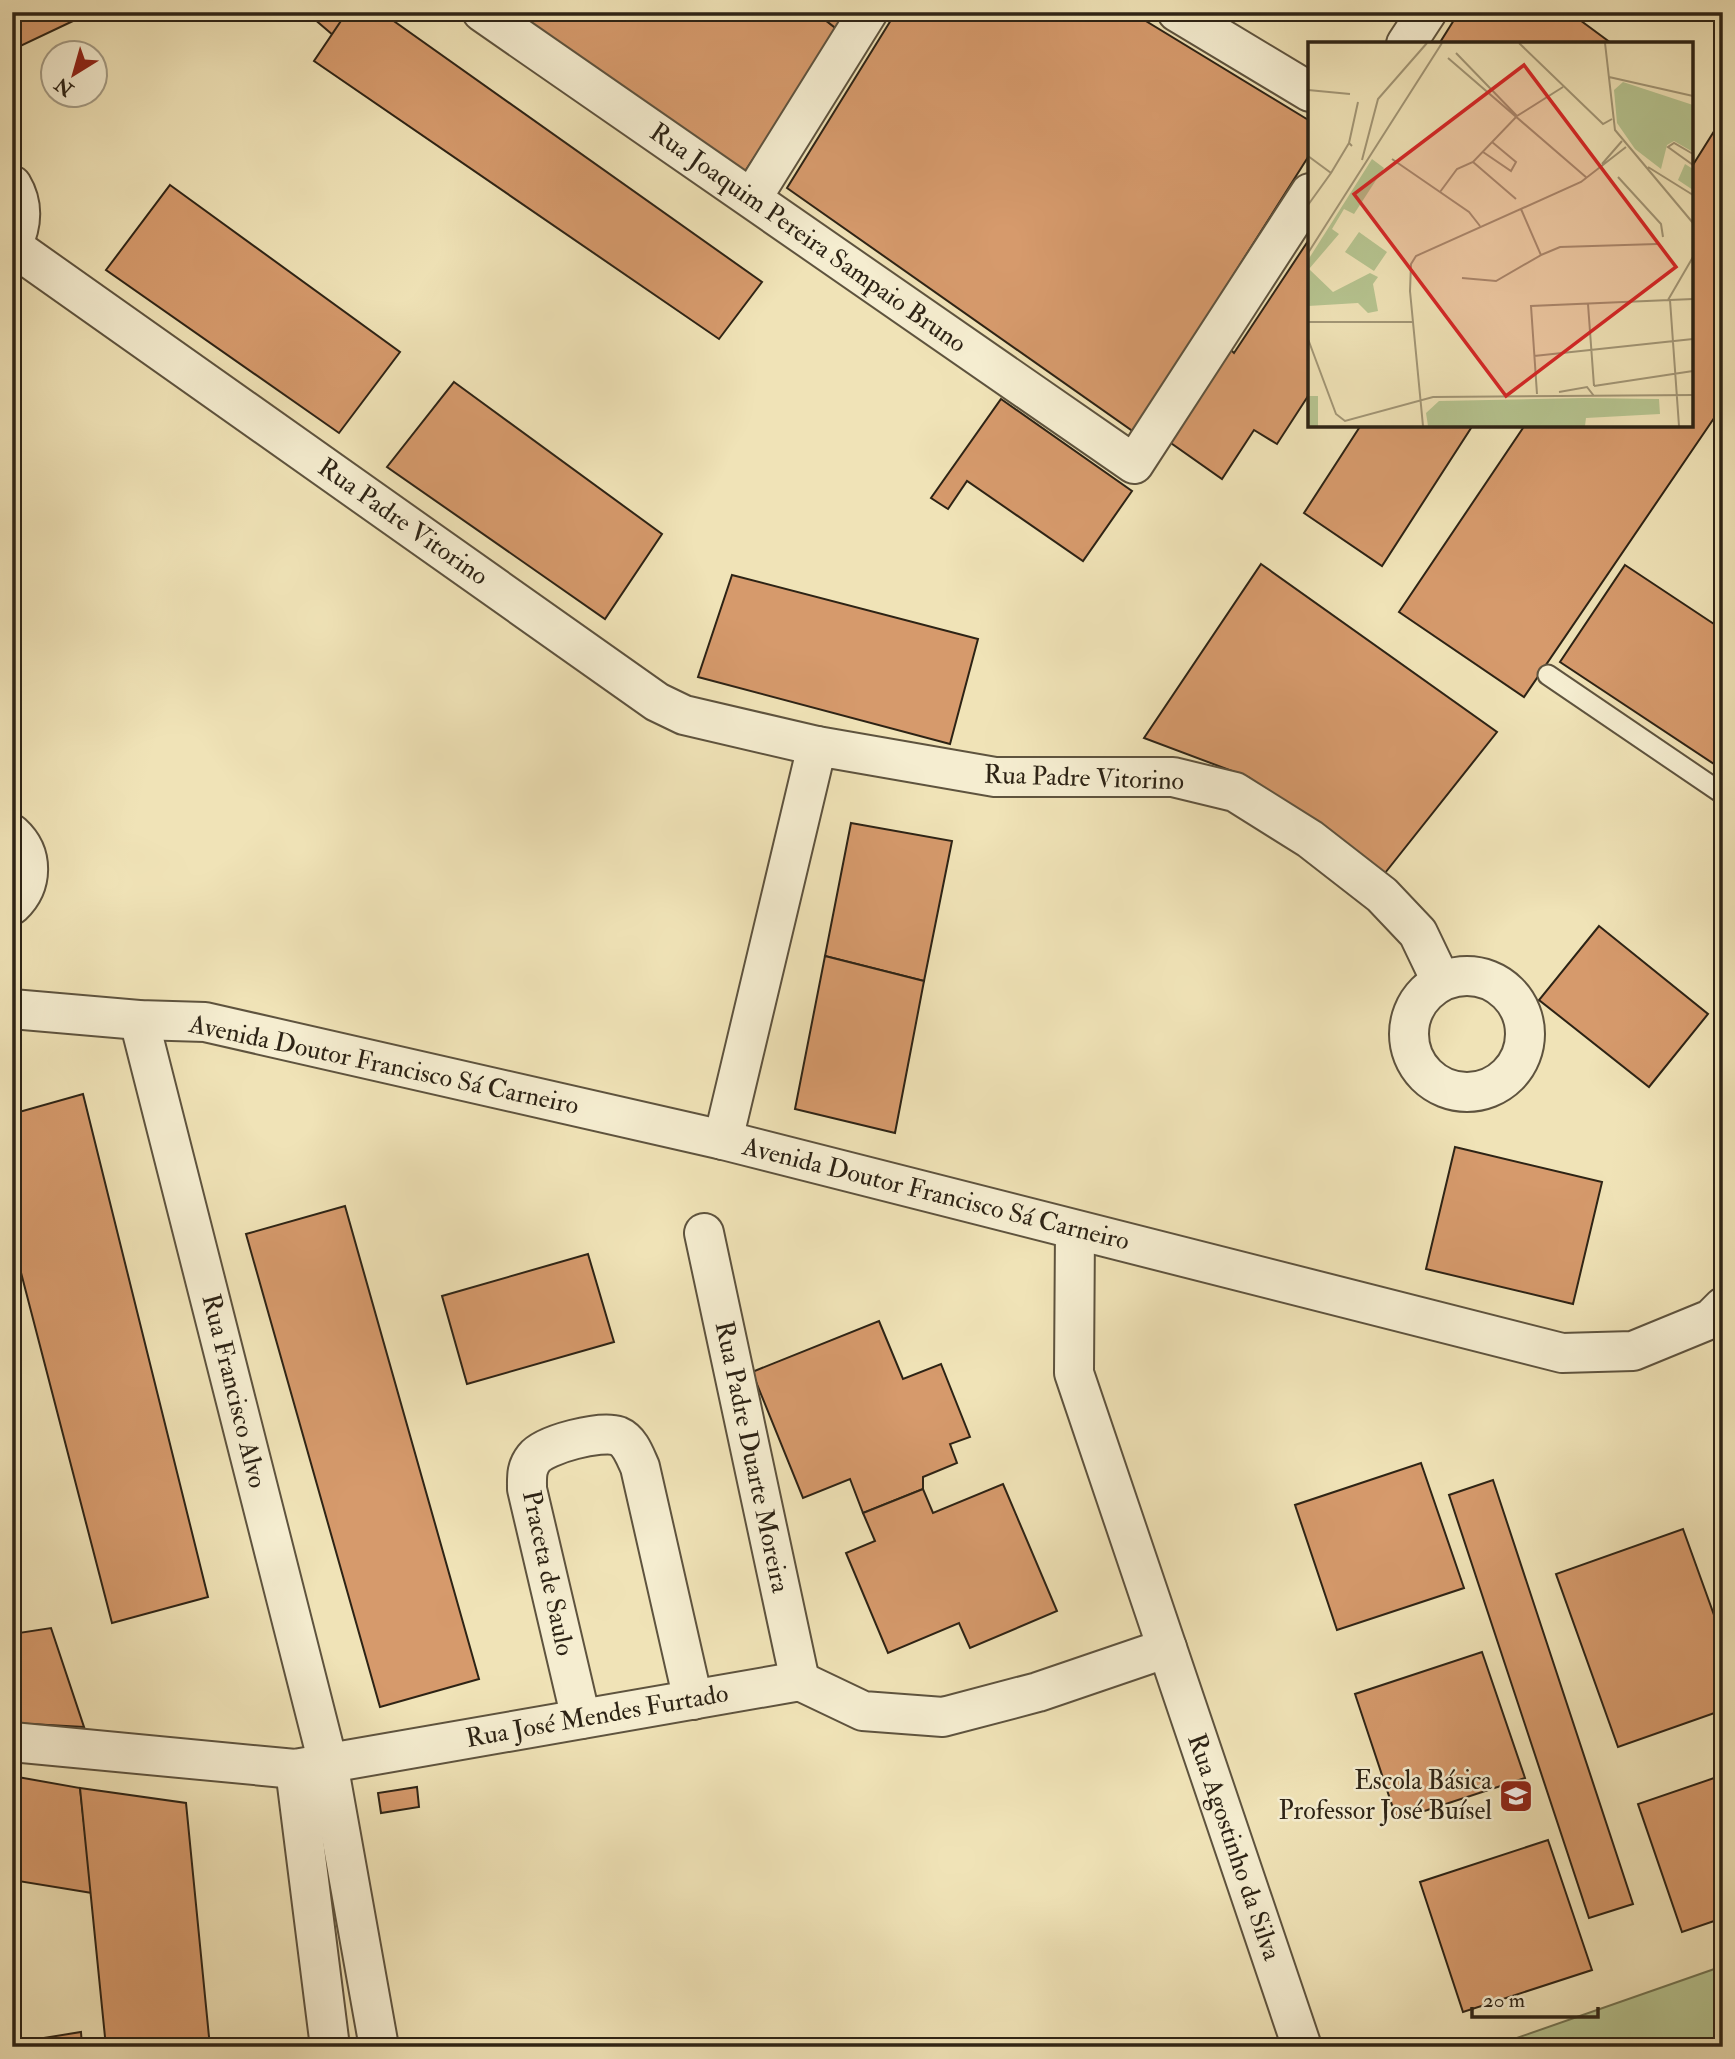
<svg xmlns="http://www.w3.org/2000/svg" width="1735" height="2059" font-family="'IM FELL Double Pica',serif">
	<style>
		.green { fill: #b6c490; stroke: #727452; stroke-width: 2 }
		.building { fill: #d69a6c; stroke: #2d2315; stroke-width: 2 }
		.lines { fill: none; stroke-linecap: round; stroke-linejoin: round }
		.service-casing { stroke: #5e533e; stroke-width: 23 }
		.minor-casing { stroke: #5e533e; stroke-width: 42 }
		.tertiary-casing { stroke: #5e533e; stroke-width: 42 }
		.service { stroke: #f5edd0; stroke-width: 19 }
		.minor { stroke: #f5edd0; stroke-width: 38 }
		.tertiary { stroke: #f5edd0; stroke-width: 38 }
		.labels { text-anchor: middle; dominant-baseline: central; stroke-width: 5; stroke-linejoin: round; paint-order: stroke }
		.street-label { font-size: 26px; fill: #2d2315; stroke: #f5edd0 }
		.poi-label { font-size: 26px; fill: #2d2315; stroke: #f5edd0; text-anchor: end }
		.inset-road { fill: none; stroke: #a29676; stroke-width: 2 }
		.view { fill: #d62828; fill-opacity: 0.15; stroke: #d62828; stroke-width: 3.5 }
		.inset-edge { fill: none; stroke: #2d2315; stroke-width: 3.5 }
	</style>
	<rect width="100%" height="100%" fill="#f0e3b7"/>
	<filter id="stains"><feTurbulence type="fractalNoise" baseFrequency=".00286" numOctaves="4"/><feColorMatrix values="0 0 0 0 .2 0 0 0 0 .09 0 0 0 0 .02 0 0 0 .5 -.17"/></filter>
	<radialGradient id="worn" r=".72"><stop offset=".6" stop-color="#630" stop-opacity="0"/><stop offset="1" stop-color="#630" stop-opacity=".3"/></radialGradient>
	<path class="green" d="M1723,1966V2047H1491Z"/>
	<g class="building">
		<path d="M12,12H92L12,50Z"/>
		<path d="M306,12H348L334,36Z"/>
		<path d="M347,12H381L762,282L719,339L314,61Z"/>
		<path d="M489,12H676L685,19L689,12H815L838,30L736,185Z"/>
		<path d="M815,12H849L838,30Z"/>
		<path d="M896,12H1131L1310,121V154L1134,432L787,188Z"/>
		<path d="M1459,12H1569L1611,43L1439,44Z"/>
		<path d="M1723,117V405L1524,697L1399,612L1525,425H1691V168Z"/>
		<path d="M170,185L400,352L339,433L106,270Z"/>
		<path d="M1310,238V393L1277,444L1254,430L1222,479L1168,441L1229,348L1234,353Z"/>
		<path d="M454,382L662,534L605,619L387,467Z"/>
		<path d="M1001,399L1132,491L1083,561L967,481L948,509L931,498Z"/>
		<path d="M1361,425H1473L1382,566L1304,513Z"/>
		<path d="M1261,564L1497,732L1385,873L1248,777L1144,738Z"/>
		<path d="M1625,565L1723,630V770L1560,662Z"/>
		<path d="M732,575L978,639L950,744L698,677Z"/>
		<path d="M851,823L952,841L924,981L825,956Z"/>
		<path d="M1599,926L1708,1014L1649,1087L1539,1000Z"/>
		<path d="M825,956L924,981L895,1133L795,1109Z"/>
		<path d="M83,1094L208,1597L112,1623L12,1238V1114Z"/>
		<path d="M1455,1147L1602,1182L1573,1304L1426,1269Z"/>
		<path d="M345,1206L479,1679L380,1707L246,1234Z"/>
		<path d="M588,1254L614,1342L467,1384L442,1296Z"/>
		<path d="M879,1321L903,1379L941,1364L970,1437L950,1444L957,1463L923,1477V1489L863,1513L850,1479L803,1498L752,1372Z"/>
		<path d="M1421,1463L1464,1588L1337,1630L1295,1505Z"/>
		<path d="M1493,1480L1633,1904L1589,1918L1449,1495Z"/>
		<path d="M1003,1484L1057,1611L970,1648L959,1623L888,1653L846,1553L875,1541L863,1513L923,1489L933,1513Z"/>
		<path d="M1683,1529L1723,1640V1710L1618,1747L1556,1574Z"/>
		<path d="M51,1628L84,1727L12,1723V1634Z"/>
		<path d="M1482,1652L1525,1778L1397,1820L1355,1694Z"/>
		<path d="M1723,1775V1918L1682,1932L1638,1804Z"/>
		<path d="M12,1776L80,1788L92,1893L12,1880Z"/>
		<path d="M417,1787L419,1807L381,1813L378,1793Z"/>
		<path d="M80,1788L186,1803L210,2047H106Z"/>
		<path d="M1548,1840L1592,1970L1463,2012L1420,1882Z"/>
		<path d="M81,2032L82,2047H12V2043Z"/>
	</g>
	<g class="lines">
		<g class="service-casing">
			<path id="service" d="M1548,675L1723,794"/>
		</g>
		<g class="minor-casing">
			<g id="minor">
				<path d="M482,12L1134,464L1310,193"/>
				<path d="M1177,12L1310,92"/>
				<path d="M1406,44L1427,12"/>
				<path d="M12,185C24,205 22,225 12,246"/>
				<path d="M752,198L868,12"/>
				<path d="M12,246L657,702L684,715L817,746"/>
				<path d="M12,834C34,854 33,885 12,905"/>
				<circle cx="1467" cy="1034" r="58"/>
				<path d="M139,1020L328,1763L379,2047"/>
				<path d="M723,1140L817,746L995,777H1173L1235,792L1310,839L1382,895L1418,933L1441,981"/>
				<path d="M1075,1230L1074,1373L1302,2047"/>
				<path d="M704,1233L800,1681"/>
				<path d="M581,1719L527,1489C527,1477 526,1468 534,1458C545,1444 601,1430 618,1436C630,1441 635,1456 640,1467L693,1700"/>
				<path d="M12,1742L295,1769L800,1681L863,1711L943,1717L1038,1692L1167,1648"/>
				<path d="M295,1769L330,2047"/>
			</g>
		</g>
		<g class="tertiary-casing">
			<path id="tertiary" d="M12,1009L139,1020L205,1022L723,1140L1562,1353L1633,1351L1711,1319L1723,1307"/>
		</g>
		<use href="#service" class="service"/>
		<use href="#minor" class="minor"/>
		<use href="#tertiary" class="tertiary"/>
	</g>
	<defs>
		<g id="school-square" transform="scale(1.75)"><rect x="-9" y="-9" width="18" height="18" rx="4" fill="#8f2418" stroke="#f5edd0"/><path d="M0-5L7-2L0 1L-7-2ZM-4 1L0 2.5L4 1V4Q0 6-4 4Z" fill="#fff"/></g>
	</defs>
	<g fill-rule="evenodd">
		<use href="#school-square" x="1516" y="1796"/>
	</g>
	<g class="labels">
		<g class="street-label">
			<text transform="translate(808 238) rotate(35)">Rua Joaquim Pereira Sampaio Bruno</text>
			<text transform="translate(403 522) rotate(35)">Rua Padre Vitorino</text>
			<text transform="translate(1084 778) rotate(2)">Rua Padre Vitorino</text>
			<text transform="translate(384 1065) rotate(12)">Avenida Doutor Francisco Sá Carneiro</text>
			<text transform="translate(936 1194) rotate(14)">Avenida Doutor Francisco Sá Carneiro</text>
			<text transform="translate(234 1391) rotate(76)">Rua Francisco Alvo</text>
			<text transform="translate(752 1457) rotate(78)">Rua Padre Duarte Moreira</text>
			<text transform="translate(548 1573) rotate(78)">Praceta de Saulo</text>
			<text transform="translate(597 1716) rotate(-10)">Rua José Mendes Furtado</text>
			<text transform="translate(1234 1847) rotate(71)">Rua Agostinho da Silva</text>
		</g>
		<g class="poi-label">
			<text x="1492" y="1781">Escola Básica<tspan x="1492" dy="30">Professor José Buísel</tspan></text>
		</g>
	</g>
	<g transform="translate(1308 42)">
		<rect width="385" height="385" fill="#f0e3b7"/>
		<path d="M315,40L385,63V110L366,99L359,103L353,127L327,107L309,81L306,48ZM64,117L76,126L46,172L36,167L24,187L31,192L1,227L25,250L62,231L70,235L65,242L70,269L60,271L50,261L0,264V218ZM377,122L385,127V148L370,138ZM51,190L79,210L66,229L37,210ZM0,354H10V384H0ZM277,356L351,357L352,372L278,376L277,384H120L118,371L131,359Z" fill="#b6c490"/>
		<path class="inset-road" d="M211,1L295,82L304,77M297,1L307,88L385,181M148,11L209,74M140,16L279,136M301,35L385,54M0,48L42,52M44,104L41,101L50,60M175,110L203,129L208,120L184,100M385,112L366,101L360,105L385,123M0,114L23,131L0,163M84,117L161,170L172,184M54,118L70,57L119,1M165,120L208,157M294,122L314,99M340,125L385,153M23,131L41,101M310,135L353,182L355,195M132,150L149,127L165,120L209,74L255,45M0,211L134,1M233,213L252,205L349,202M154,236L188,239L233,213L213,167M360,258L385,215M362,258L371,384M280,262L286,344M0,280H105M0,297L28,372L37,379L125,355L385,353M226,314L385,297M286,344L385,329M251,350L279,345L286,354M229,352L223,264L385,257M115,384L102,249L103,222L108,214L273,140L318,105"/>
		<path class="view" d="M216,23L368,225L198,354L46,152Z"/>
		<rect width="385" height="385" class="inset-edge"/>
	</g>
	<rect width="1735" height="2059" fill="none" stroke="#f0e3b7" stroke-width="42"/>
	<rect x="14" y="14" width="1707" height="2031" fill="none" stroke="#2d2315" stroke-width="3.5"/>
	<rect x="21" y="21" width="1693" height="2017" fill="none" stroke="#2d2315" stroke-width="2"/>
	<g transform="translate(74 74) rotate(217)"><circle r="33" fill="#f5edd0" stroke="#a59c85" stroke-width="2"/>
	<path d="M0-5L12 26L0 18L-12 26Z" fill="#8f2418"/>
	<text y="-10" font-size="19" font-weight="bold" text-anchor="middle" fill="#2d2315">N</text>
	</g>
	<path d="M1472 2007v10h126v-10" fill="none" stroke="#2d2315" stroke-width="3.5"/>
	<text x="1483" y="2007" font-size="21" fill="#2d2315" stroke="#f5edd0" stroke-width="5" paint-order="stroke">20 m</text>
	<rect width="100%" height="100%" filter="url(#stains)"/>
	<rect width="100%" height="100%" fill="url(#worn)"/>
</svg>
